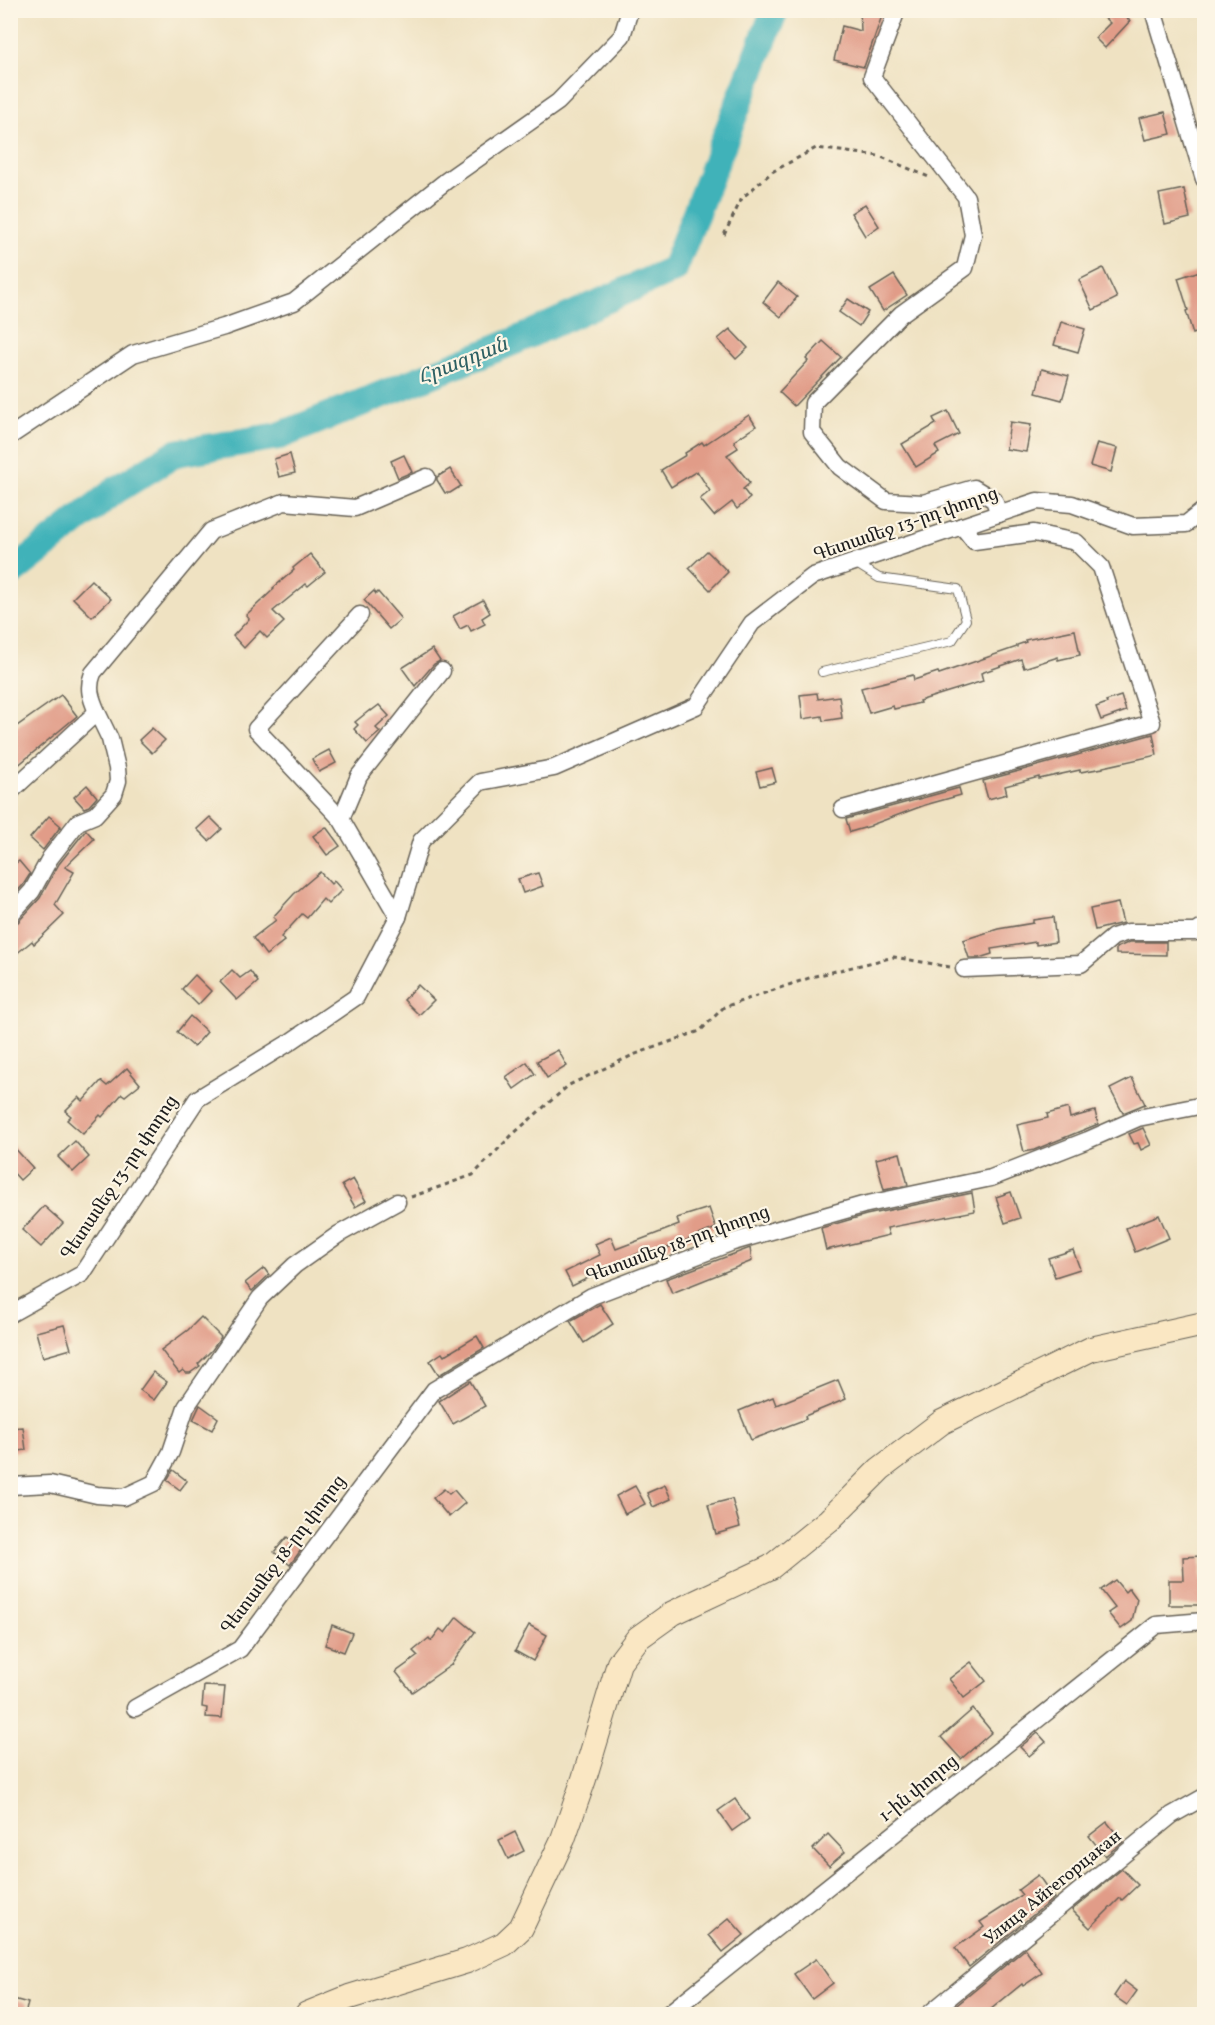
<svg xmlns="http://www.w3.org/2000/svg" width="1215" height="2025" font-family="Vollkorn,'Noto Serif Armenian',serif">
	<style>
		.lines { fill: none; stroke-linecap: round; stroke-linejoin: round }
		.river { stroke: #41b2b9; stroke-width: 28 }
		.building { fill: #e19c88 }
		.lane-casing { stroke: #666156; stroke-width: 10 }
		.street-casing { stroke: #666156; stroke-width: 19 }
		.secondary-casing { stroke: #666156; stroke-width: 26 }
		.path { stroke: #666156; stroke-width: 3; stroke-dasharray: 4.5 4.5; stroke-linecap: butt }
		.lane { stroke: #fff; stroke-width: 8 }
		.street { stroke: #fff; stroke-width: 16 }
		.secondary { stroke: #fae7c3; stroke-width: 24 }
		.labels { text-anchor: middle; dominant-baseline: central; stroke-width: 4.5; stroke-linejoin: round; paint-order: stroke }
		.street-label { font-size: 18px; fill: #1c1c1c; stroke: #fcf5e5 }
		.water-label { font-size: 20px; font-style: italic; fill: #2d6063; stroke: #fcf5e5 }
	</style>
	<rect width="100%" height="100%" fill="#fcf5e5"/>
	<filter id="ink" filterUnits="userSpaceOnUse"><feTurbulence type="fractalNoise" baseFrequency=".0167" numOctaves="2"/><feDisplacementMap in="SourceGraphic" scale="12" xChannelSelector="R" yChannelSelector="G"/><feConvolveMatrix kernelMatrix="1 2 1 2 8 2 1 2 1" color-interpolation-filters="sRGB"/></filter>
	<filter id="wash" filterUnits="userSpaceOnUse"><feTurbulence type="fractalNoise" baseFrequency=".008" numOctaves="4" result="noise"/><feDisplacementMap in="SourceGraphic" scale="24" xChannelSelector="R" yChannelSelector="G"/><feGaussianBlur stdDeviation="1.35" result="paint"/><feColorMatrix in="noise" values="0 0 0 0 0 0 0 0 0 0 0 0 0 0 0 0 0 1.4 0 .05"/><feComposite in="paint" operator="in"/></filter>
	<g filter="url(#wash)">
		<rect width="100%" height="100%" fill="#efe2c2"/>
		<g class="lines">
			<path class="river" d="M10,574L116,490L176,453L279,436L515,341L674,269L775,10"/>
		</g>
		<g id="blocks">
			<g class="building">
				<path d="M860,10H884L864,67L834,60L842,26L861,31Z"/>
				<path d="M1096,10H1119L1130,21L1105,48L1095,38L1110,23Z"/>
				<path d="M1165,112L1171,134L1145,140L1139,118Z"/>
				<path d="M1184,189L1190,218L1165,224L1159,194Z"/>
				<path d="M865,204L879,226L865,236L851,213Z"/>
				<path d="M1103,268L1117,298L1093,310L1079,280Z"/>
				<path d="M1200,271L1204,284V330L1193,334L1186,311L1188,310L1178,278Z"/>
				<path d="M894,275L907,295L883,311L870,290Z"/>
				<path d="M778,282L797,297L781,317L763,302Z"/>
				<path d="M848,299L868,312L859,326L839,312Z"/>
				<path d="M1061,322L1085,329L1078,352L1054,345Z"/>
				<path d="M730,329L748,348L736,359L718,339Z"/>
				<path d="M823,341L841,357L794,406L779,392L808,361L806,359Z"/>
				<path d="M1042,369L1069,376L1062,400L1036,393Z"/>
				<path d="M948,411L959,434L935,446L939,453L916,467L902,444L936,424L933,418Z"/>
				<path d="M749,415L756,426L734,441L738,448L727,455L750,483L743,489L750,498L737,509L732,502L714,516L700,499L710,491L697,471L671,487L661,470L686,455L685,453L702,442L704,445Z"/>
				<path d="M1010,422L1031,425L1026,452L1006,449Z"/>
				<path d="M1097,443L1117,448L1111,472L1090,466Z"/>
				<path d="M290,454L295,473L279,477L274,459Z"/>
				<path d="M404,455L412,472L398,478L391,461Z"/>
				<path d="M450,469L461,486L450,493H445L437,480V477Z"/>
				<path d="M707,551L728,572L710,590L689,568Z"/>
				<path d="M310,554L325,572L308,586L306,584L273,611L284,622L267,638L260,631L244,648L233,636L249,619L246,615L274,589L273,588L294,570L293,568Z"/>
				<path d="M91,580L111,599L92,617L73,598Z"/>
				<path d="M374,591L376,594L378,592L401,619L389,629L364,600Z"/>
				<path d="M483,600L490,613L482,618L485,624L471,631L468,625L460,629L453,616Z"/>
				<path d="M1075,630L1080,655L1058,660V657L1024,668L1021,659L981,673L983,681L919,701L920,703L894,709L893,706L869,713L861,688L913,675L914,680L938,672L939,674L1017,647V645L1026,642L1025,640Z"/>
				<path d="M432,649L440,661L434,664L415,686L402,668Z"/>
				<path d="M817,693L818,699L839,696L842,718L823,721L822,716L803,719L800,695Z"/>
				<path d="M61,695L77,716L10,772V731Z"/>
				<path d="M1121,696L1126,711L1101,720L1096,707L1107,703L1106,701Z"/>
				<path d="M379,705L389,716L376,728L380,732L367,743L354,729L358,725L355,722L370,710L371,711Z"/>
				<path d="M152,728L165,740L152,753L139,740Z"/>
				<path d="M1153,734L1157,755L1103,767V768L1080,772V770L1039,779V777L1005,786L1007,794L988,799L983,781Z"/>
				<path d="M329,750L336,763L319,772L312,759Z"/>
				<path d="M772,768L776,782L760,786L756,772Z"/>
				<path d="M87,785L97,797L89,806L84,808L74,797Z"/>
				<path d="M959,788L961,795L925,805L871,825V826L850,832L846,819Z"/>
				<path d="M49,816L61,826L43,850L30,838Z"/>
				<path d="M210,817L222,829L209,841L197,829Z"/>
				<path d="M326,827L340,846L327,855L313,836Z"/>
				<path d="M86,830L94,839L65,867L74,872L55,905L64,915L34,944L32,941L10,959V925L18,922L40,898L59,864Z"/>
				<path d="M19,861L30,874L23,885L10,899V867Z"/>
				<path d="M320,872L331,884L334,881L342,890L328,904L323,899L307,918L302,914L281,937L284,941L266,955L253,938L276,920L273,917L294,894Z"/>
				<path d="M538,873L543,886L523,893L518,879Z"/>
				<path d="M1118,903L1123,923L1095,930L1090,909Z"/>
				<path d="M1053,917L1056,942L1036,945V942L991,949L992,954L979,958H969L963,940L998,929L1033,923V920Z"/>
				<path d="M1130,942H1166V955L1116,954V948Z"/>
				<path d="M232,970L240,978L250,971L258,982L237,1000L220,982Z"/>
				<path d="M195,975L211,991L198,1005L182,989Z"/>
				<path d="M418,985L434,1000L419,1015L404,1000Z"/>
				<path d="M190,1016L207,1032L194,1047L177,1032Z"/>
				<path d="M558,1050L567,1066L547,1078L537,1061Z"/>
				<path d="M527,1062L535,1074L514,1089L506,1077Z"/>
				<path d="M127,1068L140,1084L125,1096L122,1094L102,1117L100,1115L83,1134L67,1120L71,1116L65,1111L79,1097L83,1101L101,1081L107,1086Z"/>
				<path d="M1132,1078L1145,1104L1123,1113L1110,1089Z"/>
				<path d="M1068,1108L1070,1118L1095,1111L1098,1124L1034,1150L1024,1152L1017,1125L1048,1118L1047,1114Z"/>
				<path d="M1143,1128L1151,1145L1141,1150L1138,1143L1134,1144L1129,1134Z"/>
				<path d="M75,1141L89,1157L73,1172L58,1157Z"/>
				<path d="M10,1143L33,1168L20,1180L10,1169Z"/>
				<path d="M900,1153L908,1185L884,1190L876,1159Z"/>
				<path d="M353,1179L366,1201L355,1207L342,1185Z"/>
				<path d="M1011,1192L1020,1218L1005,1223L996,1197Z"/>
				<path d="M972,1193L975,1211L887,1228L889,1235L826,1250L821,1228L866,1215Z"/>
				<path d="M44,1206L63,1223L41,1247L22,1230Z"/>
				<path d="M709,1208L716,1228L648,1256L645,1250L572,1286L565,1272L600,1255L595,1244L611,1237L616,1249L679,1225L677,1218Z"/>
				<path d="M1159,1215L1169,1238L1135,1252L1126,1228Z"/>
				<path d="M750,1248L752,1261L672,1293L666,1279Z"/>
				<path d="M1073,1250L1080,1269L1055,1277L1048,1258Z"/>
				<path d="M264,1268L269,1275L252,1291L245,1283Z"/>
				<path d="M600,1304L613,1324L584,1343L570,1321Z"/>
				<path d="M201,1317L221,1337L212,1350L198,1364L200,1366L190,1373H186L183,1370L179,1373L161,1350L188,1330Z"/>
				<path d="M64,1325L71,1349L43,1357L36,1332Z"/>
				<path d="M477,1336L484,1348L439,1375L430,1361L442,1353L444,1356Z"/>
				<path d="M153,1372L167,1382L154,1400L140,1390Z"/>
				<path d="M838,1380L846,1399L805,1416L806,1419L751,1440L739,1411L773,1397L776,1405Z"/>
				<path d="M470,1381L485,1406L453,1424L439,1401Z"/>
				<path d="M200,1405L218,1418L212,1430L193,1420Z"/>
				<path d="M23,1427L26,1450L10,1452V1428Z"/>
				<path d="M173,1470L187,1481L180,1490L167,1480Z"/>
				<path d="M665,1485L671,1499L653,1507L647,1493Z"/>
				<path d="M635,1486L645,1504L625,1514L616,1496Z"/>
				<path d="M444,1489L449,1494L454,1490L465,1503L449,1517L433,1498Z"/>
				<path d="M732,1499L740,1527L716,1534L708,1505Z"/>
				<path d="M287,1537L301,1550L290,1565L274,1552Z"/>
				<path d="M1201,1556V1580H1204V1605H1169V1580H1184L1183,1557Z"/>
				<path d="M1115,1580L1125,1592L1129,1588L1137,1599L1132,1621L1121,1629L1108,1613L1115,1608L1101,1590Z"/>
				<path d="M457,1617L475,1632L451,1665L412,1692L396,1672L418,1656L413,1651L429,1638L431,1641L440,1629L445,1633Z"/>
				<path d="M332,1625L352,1633L344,1652L325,1645Z"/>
				<path d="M529,1625L547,1635L533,1661L515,1651Z"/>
				<path d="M971,1662L986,1681L964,1698L949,1679Z"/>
				<path d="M204,1686L225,1687L222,1718L206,1717L207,1708L202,1707Z"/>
				<path d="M973,1709L992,1732L961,1759L941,1737Z"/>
				<path d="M1038,1733L1046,1742L1029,1756L1020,1747Z"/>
				<path d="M735,1799L749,1819L732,1831L718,1811Z"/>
				<path d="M1107,1822L1123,1842L1105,1856L1089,1836Z"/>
				<path d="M515,1832L524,1851L508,1859L499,1840Z"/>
				<path d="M828,1834L845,1852L829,1866L813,1849Z"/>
				<path d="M1122,1869L1138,1885L1122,1900L1120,1898L1090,1928L1072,1910Z"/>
				<path d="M1038,1875L1054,1898L969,1967L955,1948L984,1927L980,1922L1022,1895L1018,1890Z"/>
				<path d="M729,1918L744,1935L723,1952L709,1935Z"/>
				<path d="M1025,1949L1042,1973L1023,1986L1022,1984L985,2014H946Z"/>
				<path d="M816,1959L833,1983L812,1999L794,1974Z"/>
				<path d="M1124,1981L1137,1991L1127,2005L1114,1996Z"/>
				<path d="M10,1998L28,2003L25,2014H10Z"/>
			</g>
		</g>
	</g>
	<g filter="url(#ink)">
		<use href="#blocks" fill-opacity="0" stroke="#666156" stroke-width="1.5"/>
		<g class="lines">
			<g class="lane-casing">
				<path id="lane" d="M822,672L952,641L966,620L958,589L879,578L855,563"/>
			</g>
			<g class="street-casing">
				<g id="street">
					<path d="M897,10L872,77L966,197L973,235L965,268L901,314L813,403L812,432L840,467L886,501L923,503L974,488L994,500L999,514"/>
					<path d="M1153,10L1204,179"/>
					<path d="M10,436L133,354L224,327L294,302L446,181L558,102L622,36L630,10"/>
					<path d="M360,615L256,729L341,819L398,917"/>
					<path d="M97,712C91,698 87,688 93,673L211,531L284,502L355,508L427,477"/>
					<path d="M10,792L97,712L110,739L117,768L118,781L114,794L95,815L78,822L50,858L32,891L10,915"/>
					<path d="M843,809L1152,723L1101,567L1076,542L1034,533L974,541L962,526"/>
					<path d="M341,819L359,776L442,671"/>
					<path d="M964,969L1081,964L1113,937L1128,932H1196L1204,927"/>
					<path d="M10,1314L82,1274L197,1099L290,1042L356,997L398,917L421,841L480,782L554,768L696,706L752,623L813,576L1037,501L1072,504L1133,526L1186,524L1204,510"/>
					<path d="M10,1486L50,1484L97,1495L124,1497L154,1483L171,1452L186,1407L260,1298L295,1265L339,1234L397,1202"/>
					<path d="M135,1708L240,1649L434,1390L592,1296L733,1242L863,1205L991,1178L1088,1140L1138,1118L1204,1105"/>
					<path d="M668,2014L1156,1625L1204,1621"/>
					<path d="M929,2014L1172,1815L1204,1797"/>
				</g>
			</g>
			<g class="secondary-casing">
				<path id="secondary" d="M307,2014L349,1997L467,1961L504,1944L521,1928L563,1839L584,1779L619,1663L638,1638L673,1613L771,1567L829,1520L880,1469L942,1422L1091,1349L1204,1324"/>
			</g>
			<g class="path">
				<path d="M724,235L742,198L772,172L816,148L879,156L929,177"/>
				<path d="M411,1197L473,1175L512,1135L569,1085L633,1055L700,1031L724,1007L815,976L894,957L950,967"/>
			</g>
			<use href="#lane" class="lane"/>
			<use href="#street" class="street"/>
			<use href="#secondary" class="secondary"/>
		</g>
	</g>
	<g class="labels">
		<g class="street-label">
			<text transform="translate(906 525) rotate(-19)">Գետամեջ 13-րդ փողոց</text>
			<text transform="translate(120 1178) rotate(-56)">Գետամեջ 13-րդ փողոց</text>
			<text transform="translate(678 1245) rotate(-20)">Գետամեջ 18-րդ փողոց</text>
			<text transform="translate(284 1555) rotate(-53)">Գետամեջ 18-րդ փողոց</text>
			<text transform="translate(919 1789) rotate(-39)">1-ին փողոց</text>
			<text transform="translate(1053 1888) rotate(-39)">Улица Айгегорцакан</text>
		</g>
		<g class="water-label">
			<text transform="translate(463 362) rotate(-22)">Հրազդան</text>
		</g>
	</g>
	<rect width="1215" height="2025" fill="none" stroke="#fcf5e5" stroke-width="36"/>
</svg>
